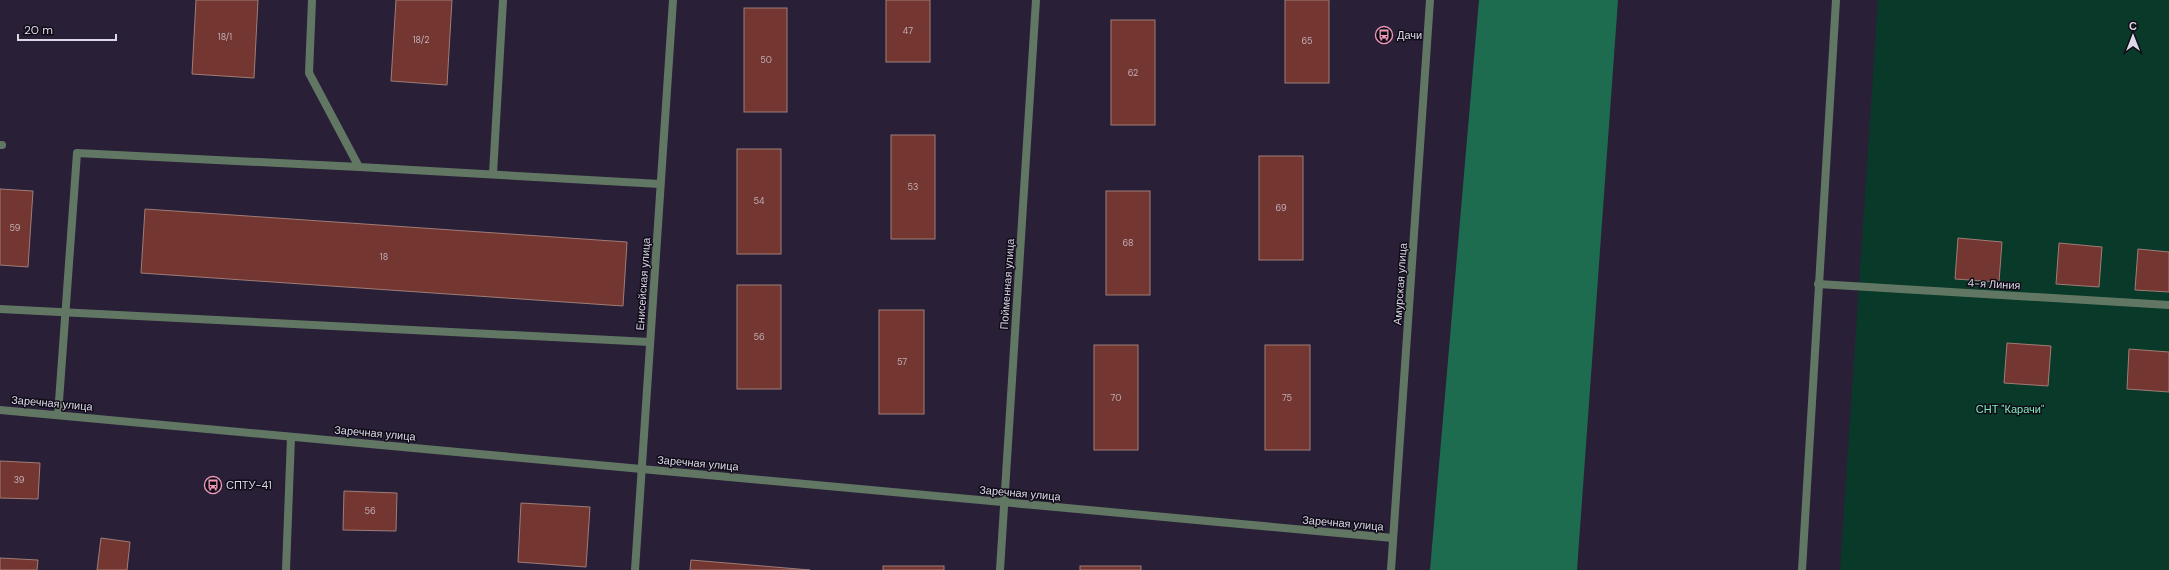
<svg xmlns="http://www.w3.org/2000/svg" width="2169" height="570" font-family="'DM Sans',sans-serif">
	<style>
		.green { fill: #093928 }
		.forest { fill: #1e6c50 }
		.building { fill: #733630; stroke: #a07c77 }
		.lines { fill: none; stroke-linecap: round; stroke-linejoin: round }
		.service { stroke: #627763; stroke-width: 8 }
		.minor { stroke: #627763; stroke-width: 8 }
		.tertiary { stroke: #627763; stroke-width: 8 }
		.labels { text-anchor: middle; dominant-baseline: central; stroke-width: 3; stroke-linejoin: round; paint-order: stroke }
		.number-label { font-size: 9px; fill: #c2b0ba }
		.poi-label { font-size: 11px; fill: #ddd8e8; stroke: #100c17; text-anchor: start }
		.street-label { font-size: 11px; fill: #ddd8e8; stroke: #100c17 }
		.park-label { font-size: 11px; fill: #80e9bd; stroke: #100c17 }
	</style>
	<rect width="100%" height="100%" fill="#292038"/>
	<path class="green" d="M1878,0H2169V570H1840Z"/>
	<path class="forest" d="M1479,0H1618L1577,570H1430Z"/>
	<g class="building">
		<path d="M196,0H258L254,78L192,74Z"/>
		<path d="M396,0H452L447,85L391,81Z"/>
		<rect x="886" y="0" width="44" height="62"/>
		<rect x="1285" y="0" width="44" height="83"/>
		<rect x="744" y="8" width="43" height="104"/>
		<rect x="1111" y="20" width="44" height="105"/>
		<rect x="891" y="135" width="44" height="104"/>
		<rect x="737" y="149" width="44" height="105"/>
		<rect x="1259" y="156" width="44" height="104"/>
		<path d="M0,189L33,191L28,267L0,265Z"/>
		<rect x="1106" y="191" width="44" height="104"/>
		<path d="M145,209L627,242L623,306L141,273Z"/>
		<path d="M1958,238L2002,242L1999,282L1955,279Z"/>
		<path d="M2059,243L2102,247L2099,287L2056,284Z"/>
		<path d="M2138,249L2169,252V292L2135,290Z"/>
		<rect x="737" y="285" width="44" height="104"/>
		<rect x="879" y="310" width="45" height="104"/>
		<path d="M2007,343L2051,346L2048,386L2004,383Z"/>
		<rect x="1094" y="345" width="44" height="105"/>
		<rect x="1265" y="345" width="45" height="105"/>
		<path d="M2129,349L2169,352V392L2127,389Z"/>
		<path d="M0,461L40,463L38,499L0,498Z"/>
		<path d="M344,491L397,493L396,531L343,530Z"/>
		<path d="M521,503L590,507L586,567L518,562Z"/>
		<path d="M101,538L130,542L127,570H97Z"/>
		<path d="M0,558L38,560L37,570H0Z"/>
		<path d="M691,560L810,570H690Z"/>
		<rect x="883" y="566" width="61" height="4"/>
		<rect x="1080" y="566" width="61" height="4"/>
	</g>
	<g class="lines">
		<g class="service">
			<path d="M312,0L309,73L359,167L660,184"/>
			<path d="M0,145H2"/>
			<path d="M493,174L503,0"/>
			<path d="M0,309L650,342"/>
			<path d="M58,415L77,153L359,167"/>
			<path d="M1802,570L1836,0"/>
		</g>
		<g class="minor">
			<path d="M1818,284L2169,305"/>
			<path d="M286,570L291,437"/>
			<path d="M635,570L673,0"/>
			<path d="M1000,570L1036,0"/>
		</g>
		<g class="tertiary">
			<path d="M0,410L1393,538"/>
			<path d="M1391,570L1430,0"/>
		</g>
	</g>
	<defs>
		<g id="bus-ring" transform="scale(0.9)"><circle r="9.5" fill="#100c17" stroke="#ef9ab8" stroke-width="1.5"/><path d="M-5-6H5V4H4V6H2V4H-2V6H-4V4H-5ZM-3.5-4V0h7V-4ZM-3.5 1.2v1.5H-2V1.2ZM2 1.2v1.5H3.5V1.2Z" fill="#ef9ab8"/></g>
	</defs>
	<g fill-rule="evenodd">
		<use href="#bus-ring" x="1384" y="35"/>
		<use href="#bus-ring" x="213" y="485"/>
	</g>
	<g class="labels">
		<g class="number-label">
			<text x="908" y="31">47</text>
			<text x="225" y="37">18/1</text>
			<text x="421" y="40">18/2</text>
			<text x="1307" y="41">65</text>
			<text x="766" y="60">50</text>
			<text x="1133" y="73">62</text>
			<text x="913" y="187">53</text>
			<text x="759" y="201">54</text>
			<text x="1281" y="208">69</text>
			<text x="15" y="228">59</text>
			<text x="1128" y="243">68</text>
			<text x="384" y="257">18</text>
			<text x="759" y="337">56</text>
			<text x="902" y="362">57</text>
			<text x="1116" y="398">70</text>
			<text x="1287" y="398">75</text>
			<text x="19" y="480">39</text>
			<text x="370" y="511">56</text>
		</g>
		<g class="poi-label">
			<text x="1397" y="35">Дачи</text>
			<text x="226" y="485">СПТУ-41</text>
		</g>
		<g class="street-label">
			<text transform="translate(643 284) rotate(-86)">Енисейская улица</text>
			<text transform="translate(1007 284) rotate(-86)">Пойменная улица</text>
			<text transform="translate(1400 284) rotate(-86)">Амурская улица</text>
			<text transform="translate(1994 284) rotate(3)">4-я Линия</text>
			<text transform="translate(52 403) rotate(5)">Заречная улица</text>
			<text transform="translate(375 433) rotate(5)">Заречная улица</text>
			<text transform="translate(698 463) rotate(5)">Заречная улица</text>
			<text transform="translate(1020 493) rotate(5)">Заречная улица</text>
			<text transform="translate(1343 523) rotate(5)">Заречная улица</text>
		</g>
		<g class="park-label">
			<text x="2010" y="409">СНТ "Карачи"</text>
		</g>
	</g>
	<g transform="translate(2133 36)" stroke="#100c17" stroke-width="3" paint-order="stroke">
	<path d="M0-3L7 15L0 10L-7 15Z" fill="#ddd8e8"/>
	<text y="-6" font-size="11" font-weight="bold" text-anchor="middle" fill="#ddd8e8">С</text>
	</g>
	<path d="M18 34v6h98v-6" fill="none" stroke="#ddd8e8" stroke-width="2"/>
	<text x="24" y="34" font-size="12" fill="#ddd8e8" stroke="#100c17" stroke-width="3" paint-order="stroke">20 m</text>
</svg>
